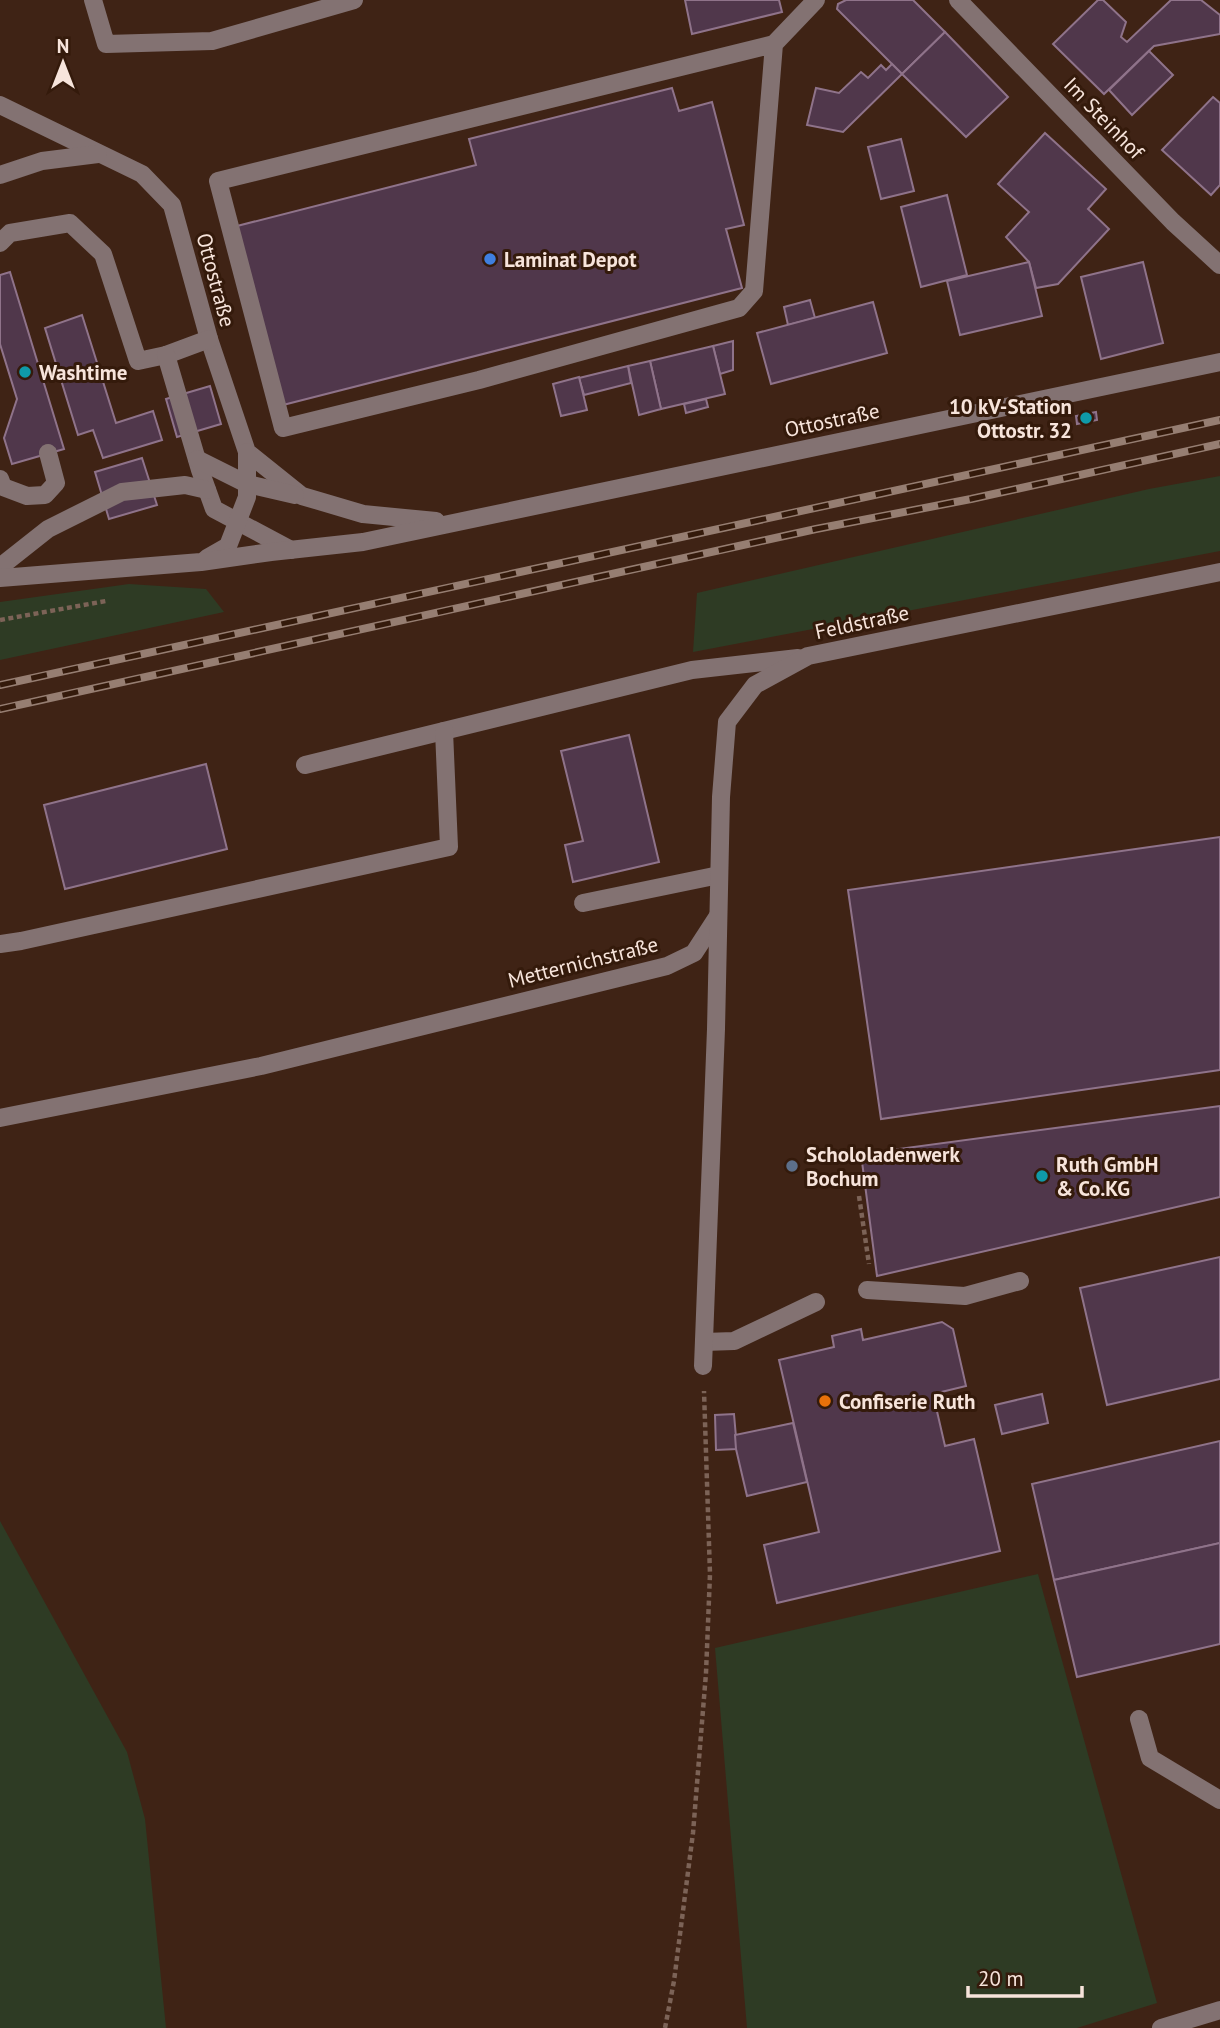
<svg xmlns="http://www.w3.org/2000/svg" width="1220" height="2028" font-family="'PT Sans',sans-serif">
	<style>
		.green { fill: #2e3b24 }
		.building { fill: #50374b; stroke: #8f738a; stroke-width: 2 }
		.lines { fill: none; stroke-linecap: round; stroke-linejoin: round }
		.path { stroke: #7c6357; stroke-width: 4.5; stroke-dasharray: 5 3.5; stroke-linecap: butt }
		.minor { stroke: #837272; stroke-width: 18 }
		.rail-casing { stroke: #967e72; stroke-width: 8 }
		.rail { stroke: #341a0b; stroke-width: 5; stroke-dasharray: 16; stroke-linecap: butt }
		.shop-dot { fill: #3f7fe0; stroke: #341a0b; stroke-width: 2.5 }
		.culture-dot { fill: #0f9aa8; stroke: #341a0b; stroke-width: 2.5 }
		.service-dot { fill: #5c6f8a; stroke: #341a0b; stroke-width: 2.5 }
		.food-dot { fill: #e8710a; stroke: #341a0b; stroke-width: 2.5 }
		.labels { text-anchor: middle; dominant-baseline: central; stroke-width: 6; stroke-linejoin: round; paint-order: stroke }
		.street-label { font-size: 21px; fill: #f7e4db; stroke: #341a0b }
		.poi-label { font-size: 21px; font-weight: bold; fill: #f7e4db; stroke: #341a0b; text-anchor: start }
	</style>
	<rect width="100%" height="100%" fill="#3f2315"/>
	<g class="green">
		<path d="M1220,476V551L693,652L697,593L1149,489Z"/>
		<path d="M129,584L206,589L224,612L0,660V602Z"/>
		<path d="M0,1521L127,1752L145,1819L166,2028H0Z"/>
		<path d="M1038,1574L1157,2003L1077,2028H747L715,1648Z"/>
	</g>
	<g class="building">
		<path d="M685,0H779L782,12L692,34Z"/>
		<path d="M846,0H913L945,32L902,74L837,9L838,4Z"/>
		<path d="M1098,0H1103L1126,22L1121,37L1127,42L1171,0H1201L1220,15V34L1154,46L1104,94L1053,44Z"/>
		<path d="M945,32L1008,97L966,137L902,74Z"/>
		<path d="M1149,51L1173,75L1132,115L1109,90Z"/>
		<path d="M892,64L902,74L843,132L807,125L816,88L839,93L861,72L868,78L881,65L886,70Z"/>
		<path d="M672,88L679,111L712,102L744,225L726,229L742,288L283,405L237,226L476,165L469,139Z"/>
		<path d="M1213,97L1220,103V185L1211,195L1162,150Z"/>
		<path d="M1045,133L1106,189L1088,209L1109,229L1058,284L1036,288L1029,262L1006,237L1029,212L998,184Z"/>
		<path d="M901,139L914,191L881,199L868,147Z"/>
		<path d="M947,195L967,275L921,287L901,207Z"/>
		<path d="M1029,262L1042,316L960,335L947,281Z"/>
		<path d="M1143,262L1163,343L1101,359L1081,277Z"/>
		<path d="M10,272L64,449L12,464L4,438L17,399L0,344V275Z"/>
		<path d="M810,300L815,318L788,325L784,307Z"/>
		<path d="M873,302L887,353L771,384L757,333Z"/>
		<path d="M82,315L116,423L153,411L162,440L103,458L93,430L78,435L45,328Z"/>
		<path d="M733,341V370L720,374L713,346Z"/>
		<path d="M713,346L725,394L661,409L650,361Z"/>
		<path d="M650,361L661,409L639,415L628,366Z"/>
		<path d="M628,366L631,383L584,395L579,378Z"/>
		<path d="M579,377L587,410L561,416L553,384Z"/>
		<path d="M210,386L221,424L177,437L166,399Z"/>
		<path d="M706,399L708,407L686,413L684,404Z"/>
		<path d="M1096,412L1097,420L1077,424L1076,416Z"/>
		<path d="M142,458L157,505L109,519L95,472Z"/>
		<path d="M629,735L659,862L573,882L565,845L583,841L561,751Z"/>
		<path d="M206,764L227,849L65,889L44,805Z"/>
		<path d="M1220,837V1070L881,1119L848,890Z"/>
		<path d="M1220,1106V1197L877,1276L861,1154Z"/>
		<path d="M1220,1257V1379L1107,1405L1080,1288Z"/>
		<path d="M942,1322L953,1329L966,1386L933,1394L945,1446L974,1439L1000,1551L777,1603L764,1545L819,1532L779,1360L834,1347L832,1336L861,1329L863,1340Z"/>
		<path d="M1042,1394L1048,1423L1002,1434L995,1405Z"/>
		<path d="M734,1414L737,1449L716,1450L715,1415Z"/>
		<path d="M793,1423L807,1482L747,1496L736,1449L735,1435Z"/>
		<path d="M1220,1441V1543L1054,1580L1032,1484Z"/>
		<path d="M1220,1543V1644L1077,1677L1054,1580Z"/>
	</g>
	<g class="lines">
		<g class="path">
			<path d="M0,620L106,601"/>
			<path d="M859,1196L869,1264"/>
			<path d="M665,2028L674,1981L693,1833L706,1673L710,1574L704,1391"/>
		</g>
		<g class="minor">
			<path d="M93,0L106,44L212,41L354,0"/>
			<path d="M958,0L1173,222L1220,265"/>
			<path d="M774,44L754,291L739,308L479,380L283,428L218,181L774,44L816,0"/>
			<path d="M0,105L142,174L172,205L209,339L247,452L302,496L363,514L436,521"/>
			<path d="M0,175L42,161L98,154"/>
			<path d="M0,243L10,233L70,223L103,254L138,361L166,355L209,339"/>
			<path d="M166,355L200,470L214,509L291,550"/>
			<path d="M197,459L247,484L295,495"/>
			<path d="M0,479L3,487L27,496L45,495L56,483L48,453"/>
			<path d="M207,558L228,546L247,497V452"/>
			<path d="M0,567L48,529L122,492L185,485L207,490"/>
			<path d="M0,578L201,562L271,552L363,542L1220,362"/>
			<path d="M305,765L692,670L798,658"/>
			<path d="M583,903L719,875"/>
			<path d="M0,944L21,941L449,847L444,731"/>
			<path d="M0,1118L261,1066L667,966L694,953L718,916"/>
			<path d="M867,1290L965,1296L1020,1281"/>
			<path d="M704,1342L734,1341L816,1302"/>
			<path d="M703,1366L716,1029L721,797L727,722L755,685L808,656L1220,572"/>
			<path d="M1139,1719L1150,1758L1220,1800"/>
			<path d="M1161,2028L1220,2010"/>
		</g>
		<g class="rail-casing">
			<g id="rail">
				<path d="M0,685L1220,420"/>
				<path d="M0,709L816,529L971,499L1220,444"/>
			</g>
		</g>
		<use href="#rail" class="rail"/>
	</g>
	<circle class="shop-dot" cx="490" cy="259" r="7"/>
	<g class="culture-dot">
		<circle cx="25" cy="372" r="7"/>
		<circle cx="1086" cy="418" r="7"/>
		<circle cx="1042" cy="1176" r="7"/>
	</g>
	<circle class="service-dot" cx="792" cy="1166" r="7"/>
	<circle class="food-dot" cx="825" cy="1401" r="7"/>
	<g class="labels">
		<g class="street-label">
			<text transform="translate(1104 118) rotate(46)">Im Steinhof</text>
			<text transform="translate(216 280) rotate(75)">Ottostraße</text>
			<text transform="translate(832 420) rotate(-12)">Ottostraße</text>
			<text transform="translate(862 622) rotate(-12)">Feldstraße</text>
			<text transform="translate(583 962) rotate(-14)">Metternichstraße</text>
		</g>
		<g class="poi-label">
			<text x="504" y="259">Laminat Depot</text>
			<text x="39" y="372">Washtime</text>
			<text x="1072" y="406" text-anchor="end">10 kV-Station<tspan x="1072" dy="24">Ottostr. 32</tspan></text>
			<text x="806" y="1154">Schololadenwerk<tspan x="806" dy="24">Bochum</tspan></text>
			<text x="1056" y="1164">Ruth GmbH<tspan x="1056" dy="24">&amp; Co.KG</tspan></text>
			<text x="839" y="1401">Confiserie Ruth</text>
		</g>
	</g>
	<g transform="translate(63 63)" stroke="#341a0b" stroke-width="5" paint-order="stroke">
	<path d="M0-5L12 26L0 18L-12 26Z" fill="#f7e4db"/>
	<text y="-10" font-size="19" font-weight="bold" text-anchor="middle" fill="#f7e4db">N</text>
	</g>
	<path d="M968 1986v10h114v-10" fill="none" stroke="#f7e4db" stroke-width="3.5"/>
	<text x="978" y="1986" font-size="21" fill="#f7e4db" stroke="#341a0b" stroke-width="5" paint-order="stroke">20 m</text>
</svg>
